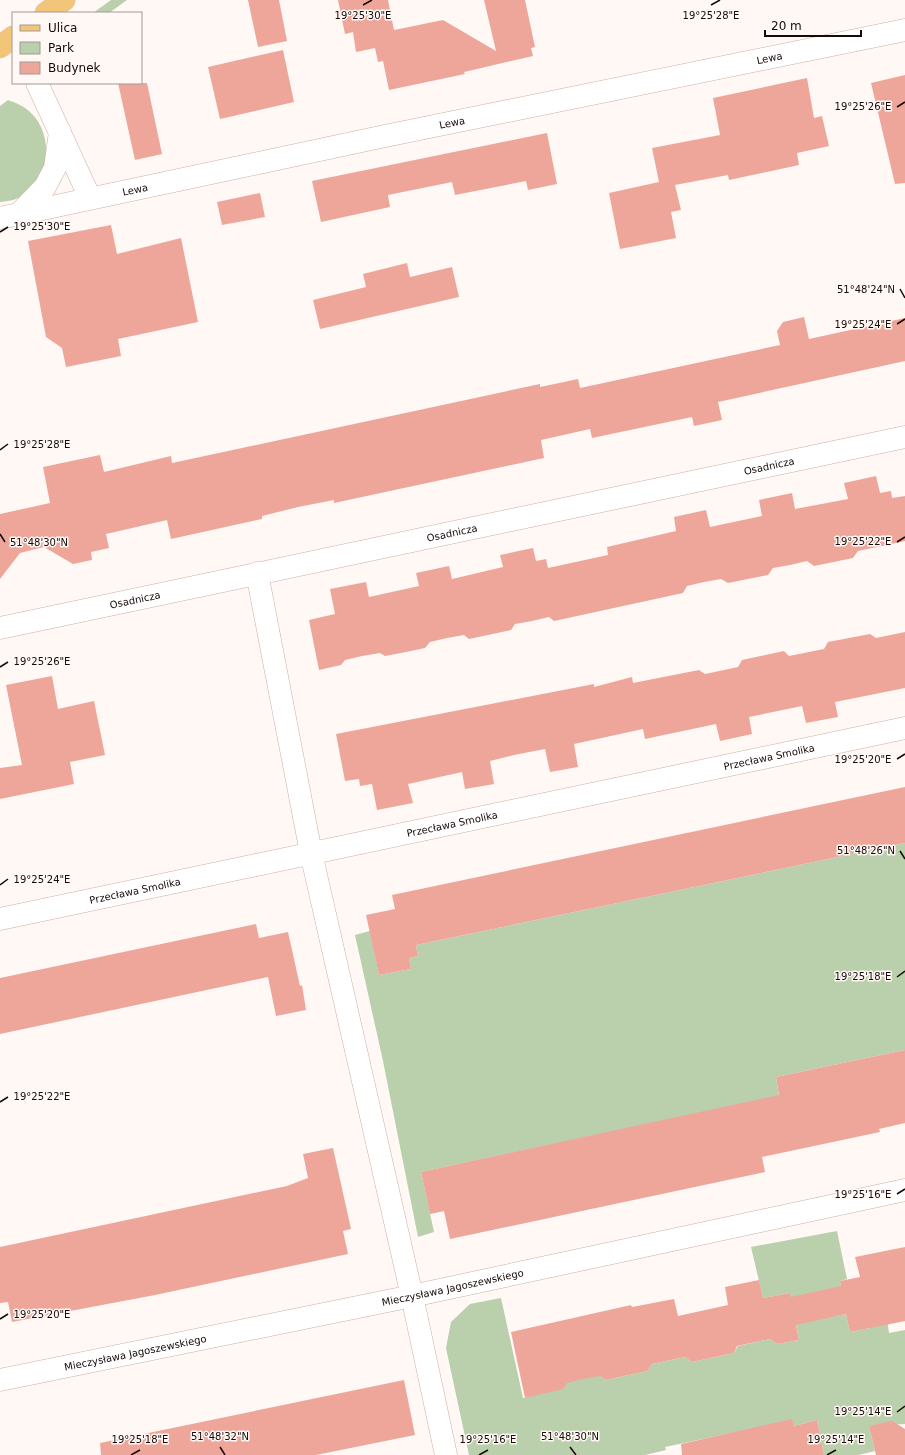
<svg xmlns="http://www.w3.org/2000/svg" width="905" height="1455" font-family="'DejaVu Sans',sans-serif">
	<style>
		.green { fill: #bacfac }
		.building { fill: #eea69b }
		.lines { fill: none; stroke-linecap: round; stroke-linejoin: round }
		.minor-casing { stroke: #cfaea2; stroke-width: 23 }
		.major-casing { stroke: #d5d3d2; stroke-width: 23 }
		.minor { stroke: #fff; stroke-width: 22 }
		.major { stroke: #f2c578; stroke-width: 22 }
		.ticks { fill: none; stroke: #150a07; stroke-width: 1.5 }
		.labels { text-anchor: middle; dominant-baseline: central; stroke-width: 3; stroke-linejoin: round; paint-order: stroke }
		.street-label { font-size: 10px; fill: #150a07; stroke: #fff8f5 }
		.ticks-label { font-size: 10px; text-anchor: middle; fill: #150a07; stroke: #fff8f5; stroke-width: 3; stroke-linejoin: round; paint-order: stroke }
	</style>
	<rect width="100%" height="100%" fill="#fff8f5"/>
	<g class="green">
		<path d="M111,0H127L109,13H93Z"/>
		<path d="M8,100C16,103 24,106 30,112C55,134 51,184 18,198C13,201 6,201 0,202V106Z"/>
		<path d="M905,843V1050L776,1077L779,1096L421,1172L434,1232L418,1237L383,1061L355,935L370,931L379,975L411,969L409,958L418,956L416,945Z"/>
		<path d="M837,1231L847,1279L840,1281L841,1286L821,1319L846,1314L850,1332L870,1328L874,1322L887,1319L889,1333L905,1330V1424L869,1426L875,1451L858,1455H824L817,1420L794,1426L792,1420L665,1447L666,1450L645,1455H469L446,1348L451,1322L470,1304L501,1298L523,1398H525L567,1382L599,1375L606,1380L647,1371L652,1364L685,1357L692,1362L734,1353L738,1346L770,1339L777,1344L799,1340L790,1293L763,1298L751,1247Z"/>
	</g>
	<g class="building">
		<path d="M248,0H279L287,41L258,47Z"/>
		<path d="M338,0H388L394,30L443,20L496,51L484,0H525L535,47L531,48L533,56L464,72L465,74L389,90L383,61L378,62L375,48L356,52L353,32L345,34Z"/>
		<path d="M283,50L294,102L220,119L208,67Z"/>
		<path d="M905,75V183L895,184L871,83Z"/>
		<path d="M807,78L814,118L822,116L829,146L797,153L799,165L729,180L728,175L675,185L681,210L671,212L676,238L620,249L609,193L659,182L652,148L720,135L713,98Z"/>
		<path d="M118,83H147L162,154L135,160Z"/>
		<path d="M547,133L557,184L528,190L526,181L455,195L452,182L388,195L390,207L321,222L312,181Z"/>
		<path d="M260,193L265,217L222,225L217,202Z"/>
		<path d="M111,225L117,254L181,238L198,322L118,339L121,356L66,367L62,348L46,337L28,241Z"/>
		<path d="M407,263L410,277L452,267L459,297L320,329L313,300L366,287L363,274Z"/>
		<path d="M804,317L809,339L905,318V361L718,402L722,420L694,426L692,417L592,438L590,429L541,440L544,458L334,503V500L298,507L262,516V519L171,539L167,520L106,534L109,548L91,552L92,560L73,564L44,547L20,553L0,579V514L50,503L43,467L100,455L104,472L171,456L172,463L540,384V387L578,379L580,388L780,345L777,331L783,322Z"/>
		<path d="M876,476L880,493L891,491L892,498L905,496V541L858,551L853,558L814,566L807,561L790,565L773,568L768,575L728,583L721,579L704,582L687,586L683,593L554,621L549,617L532,621L515,624L511,630L469,639L464,635L447,638L430,642L425,648L406,652L385,656L380,653L362,656L345,660L341,665L319,670L309,620L335,614L330,589L366,582L369,597L419,586L416,573L449,566L452,579L503,567L500,555L533,548L536,561L546,559L548,568L608,555L607,547L676,531L674,517L706,510L710,527L762,516L759,500L792,493L795,509L848,499L844,483Z"/>
		<path d="M905,632V688L835,702L838,717L806,723L802,706L749,717L752,734L720,741L716,724L645,739L643,729L574,744L578,767L550,772L545,749L514,755L490,761L494,784L465,789L462,772L408,784L413,803L377,810L372,784L360,786L359,779L345,781L336,734L594,684V687L632,677L633,683L699,670L705,674L738,667L742,660L784,651L789,656L824,649L828,642L870,634L876,638Z"/>
		<path d="M52,676L58,709L94,701L105,755L70,762L74,784L0,799V768L22,765L6,685Z"/>
		<path d="M905,787V843L416,945L418,956L409,958L411,969L379,975L366,915L395,909L392,895Z"/>
		<path d="M256,924L259,938L288,932L300,986L302,985L306,1010L276,1016L268,977L0,1034V978Z"/>
		<path d="M905,1050V1123L879,1129L880,1132L762,1157L765,1172L450,1239L444,1211L430,1214L421,1172L779,1095L776,1077Z"/>
		<path d="M333,1148L351,1229L343,1231L348,1254L155,1295L12,1322L8,1302L0,1303V1247L287,1186L308,1178L303,1154Z"/>
		<path d="M905,1247V1321L850,1332L846,1314L796,1325L799,1340L777,1344L770,1339L737,1346L734,1353L692,1362L685,1357L652,1364L647,1371L606,1380L600,1376L583,1379L567,1383L563,1389L525,1398L511,1332L631,1305L632,1307L674,1299L678,1316L728,1305L725,1287L759,1280L763,1298L790,1293L791,1297L841,1286L840,1281L860,1277L855,1257Z"/>
		<path d="M404,1380L415,1435L316,1455H101L100,1443Z"/>
		<path d="M792,1419L794,1426L817,1420L824,1455H682L681,1444Z"/>
		<path d="M892,1421L905,1429V1455H876L869,1426Z"/>
	</g>
	<g class="lines">
		<g class="minor-casing">
			<g id="minor">
				<path d="M37,83L90,198"/>
				<path d="M19,214L45,187L55,168L60,132"/>
				<path id="s1" d="M0,218L385,136L905,30"/>
				<path d="M257,573L311,853L412,1296L446,1455"/>
				<path id="s2" d="M0,628L905,437"/>
				<path id="s3" d="M0,919L905,728"/>
				<path id="s4" d="M0,1380L412,1296L905,1190"/>
			</g>
		</g>
		<g class="major-casing">
			<g id="major">
				<path d="M46,13L64,0"/>
				<path d="M0,47L13,37"/>
			</g>
		</g>
		<use href="#minor" class="minor"/>
		<use href="#major" class="major"/>
	</g>
	<path class="ticks" d="M363,5L372,0M711,5L720,0M897,107L905,102M0,232L8,227M900,289L905,298M897,324L905,319M0,450L8,444M0,534L5,542M897,542L905,537M0,667L8,662M897,759L905,754M900,851L905,859M0,885L8,879M897,977L905,971M0,1102L8,1097M897,1194L905,1189M0,1319L8,1314M897,1412L905,1406M220,1447L225,1455M570,1447L576,1455M131,1455L140,1450M479,1455L488,1450M827,1455L836,1450"/>
	<g class="labels">
		<g class="street-label">
			<text stroke="none"><textPath href="#s1" startOffset="786">Lewa</textPath></text>
			<text stroke="none"><textPath href="#s1" startOffset="462">Lewa</textPath></text>
			<text stroke="none"><textPath href="#s1" startOffset="138">Lewa</textPath></text>
			<text stroke="none"><textPath href="#s2" startOffset="786">Osadnicza</textPath></text>
			<text stroke="none"><textPath href="#s2" startOffset="462">Osadnicza</textPath></text>
			<text stroke="none"><textPath href="#s2" startOffset="138">Osadnicza</textPath></text>
			<text stroke="none"><textPath href="#s3" startOffset="786">Przecława Smolika</textPath></text>
			<text stroke="none"><textPath href="#s3" startOffset="462">Przecława Smolika</textPath></text>
			<text stroke="none"><textPath href="#s3" startOffset="138">Przecława Smolika</textPath></text>
			<text stroke="none"><textPath href="#s4" startOffset="462">Mieczysława Jagoszewskiego</textPath></text>
			<text stroke="none"><textPath href="#s4" startOffset="138">Mieczysława Jagoszewskiego</textPath></text>
		</g>
	</g>
	<g class="ticks-label">
		<text x="363" y="19">19°25'30"E</text>
		<text x="711" y="19">19°25'28"E</text>
		<text x="863" y="110">19°25'26"E</text>
		<text x="42" y="230">19°25'30"E</text>
		<text x="866" y="293">51°48'24"N</text>
		<text x="863" y="328">19°25'24"E</text>
		<text x="42" y="448">19°25'28"E</text>
		<text x="863" y="545">19°25'22"E</text>
		<text x="39" y="546">51°48'30"N</text>
		<text x="42" y="665">19°25'26"E</text>
		<text x="863" y="763">19°25'20"E</text>
		<text x="866" y="854">51°48'26"N</text>
		<text x="42" y="883">19°25'24"E</text>
		<text x="863" y="980">19°25'18"E</text>
		<text x="42" y="1100">19°25'22"E</text>
		<text x="863" y="1198">19°25'16"E</text>
		<text x="42" y="1318">19°25'20"E</text>
		<text x="863" y="1415">19°25'14"E</text>
		<text x="220" y="1440">51°48'32"N</text>
		<text x="570" y="1440">51°48'30"N</text>
		<text x="140" y="1443">19°25'18"E</text>
		<text x="488" y="1443">19°25'16"E</text>
		<text x="836" y="1443">19°25'14"E</text>
	</g>
	<rect x="12" y="12" width="130" height="72" fill="#fff8f5" stroke="#a19996"/>
	<rect x="20" y="25" width="20" height="6" fill="#f2c578" stroke="#a19996"/>
	<text x="48" y="32" font-size="12" fill="#150a07">Ulica</text>
	<rect x="20" y="42" width="20" height="12" fill="#bacfac" stroke="#a19996"/>
	<text x="48" y="52" font-size="12" fill="#150a07">Park</text>
	<rect x="20" y="62" width="20" height="12" fill="#eea69b" stroke="#a19996"/>
	<text x="48" y="72" font-size="12" fill="#150a07">Budynek</text>
	<path d="M765 30v6h96v-6" fill="none" stroke="#150a07" stroke-width="2"/>
	<text x="771" y="30" font-size="12" fill="#150a07" stroke="#fff8f5" stroke-width="3" paint-order="stroke">20 m</text>
</svg>
